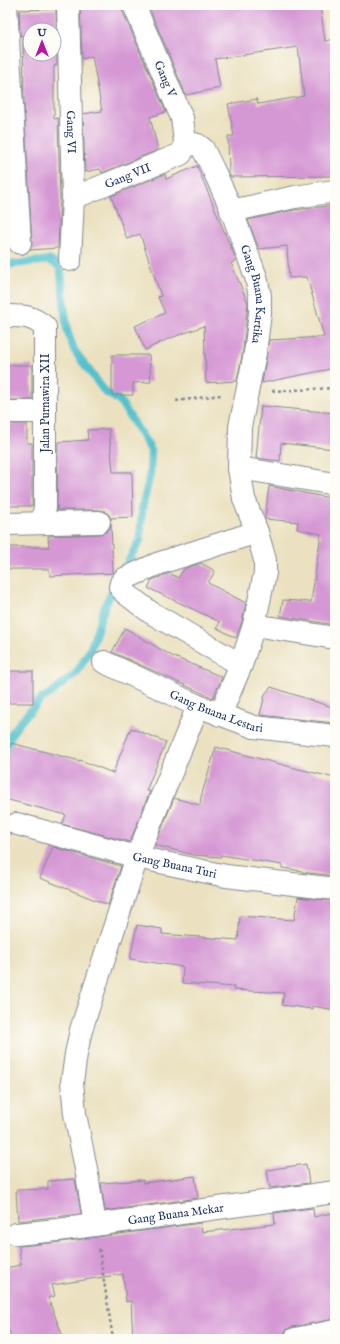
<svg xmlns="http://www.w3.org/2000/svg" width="340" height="1344" font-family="'IM FELL English',serif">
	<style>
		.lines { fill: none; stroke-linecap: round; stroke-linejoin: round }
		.stream { stroke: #55c1cd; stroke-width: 8 }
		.building { fill: #d598d4; fill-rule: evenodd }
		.minor-casing { stroke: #83888f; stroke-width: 24 }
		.path { stroke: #83888f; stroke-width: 2.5; stroke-dasharray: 3 3; stroke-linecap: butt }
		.minor { stroke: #fff; stroke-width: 22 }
		.labels { text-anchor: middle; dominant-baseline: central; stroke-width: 4; stroke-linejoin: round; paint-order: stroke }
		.street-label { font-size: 12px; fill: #1b2f5e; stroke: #fdfcf7 }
	</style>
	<rect width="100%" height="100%" fill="#fdfcf7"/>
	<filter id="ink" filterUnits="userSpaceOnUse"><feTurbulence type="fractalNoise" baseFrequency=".025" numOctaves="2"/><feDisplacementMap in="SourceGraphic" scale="8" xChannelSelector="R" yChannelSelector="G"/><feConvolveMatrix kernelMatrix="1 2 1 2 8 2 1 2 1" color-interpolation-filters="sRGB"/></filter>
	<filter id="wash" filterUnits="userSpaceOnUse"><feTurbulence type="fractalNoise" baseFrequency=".012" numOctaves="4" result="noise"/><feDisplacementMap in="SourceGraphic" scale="16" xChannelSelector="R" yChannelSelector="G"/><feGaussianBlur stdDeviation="0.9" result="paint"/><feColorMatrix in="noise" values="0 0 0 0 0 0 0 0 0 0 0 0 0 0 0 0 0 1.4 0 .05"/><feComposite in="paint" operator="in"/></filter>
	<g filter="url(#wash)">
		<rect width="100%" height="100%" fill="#ebe1c0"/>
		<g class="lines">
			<g class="stream">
				<path d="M5,265L49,260L59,266L61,272L67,330L74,350L105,392L120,401L151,450L150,474L142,509L140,540L121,574"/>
				<path d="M5,756L11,734L21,721L41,699L51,693L76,673L90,650L106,603L116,585"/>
			</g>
		</g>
		<g id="blocks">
			<g class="building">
				<path d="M80,5H122V10L166,112L150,117L158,150L102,173L100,169L85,172L83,114L102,111L92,56L82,59Z"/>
				<path d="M148,5H320L325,41L335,39V176L231,177L229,174L228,136H234L228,104L257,99L258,104L304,96L298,47L215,59L220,88L186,95Z"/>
				<path d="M56,9L57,65L54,66V119L58,118L60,198L58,248L30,250L32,242L24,104L23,35L20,36L19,10ZM30,30H54V54H30Z"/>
				<path d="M197,166L231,248L230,244L236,261L231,263L248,303L243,351L237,381L206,383L204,326L168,339L145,350L135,326L165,313L158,297L161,296L140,234L127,239L111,196L165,174L166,179Z"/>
				<path d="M335,205V368L262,383L269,340L324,337L307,277L289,278L287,246L259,249L248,220L294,210Z"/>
				<path d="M112,355H149L151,382L133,383V395H112Z"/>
				<rect x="5" y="365" width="27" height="35"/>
				<path d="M261,406L335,413L334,449L281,443L280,461L256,458Z"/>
				<path d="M5,424H27V443H32V506H5Z"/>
				<path d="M109,429L113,472H132L133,517L111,518V520L109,515L105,511L99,510H57L58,442L88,440L87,430Z"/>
				<path d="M269,486L335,499V512L333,524H335V625L280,616L283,600L311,602L321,534L297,529L298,522L265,519Z"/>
				<path d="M111,523L113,573L50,576L49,569H5V547H49L48,536L100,534L106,532L110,528Z"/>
				<path d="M201,563L215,571L208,583L246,603L242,622L236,638L217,628L220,622L148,588L152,580L170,573L178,578L184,569Z"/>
				<path d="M125,628L172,656L222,677L213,698L112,652Z"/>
				<rect x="6" y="671" width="27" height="32"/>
				<path d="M271,687L335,708V723L260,715L265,694Z"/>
				<path d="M131,728L166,742L146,791H150L130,842L62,824L66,815L5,799V767L11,743L80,761V760L113,773Z"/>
				<path d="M216,747L287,766L335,778V876L302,872V871L282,868V865L221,855V857L193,855L155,845L174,798L200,805L201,797Z"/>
				<path d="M53,847L121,866L108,905L40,878Z"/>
				<path d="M298,897L335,901V1010L312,1006V1009L282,1005L284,993L234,990V987L182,983L183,967L130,959L137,925L162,929V934L238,940L240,916L294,920Z"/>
				<path d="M306,1164L309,1183L270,1188L267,1170Z"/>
				<path d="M195,1176L198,1198L105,1211L101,1183L143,1180V1183Z"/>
				<path d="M75,1179L81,1214L18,1221L16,1190L48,1189V1181Z"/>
				<path d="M313,1208L314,1217L331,1213L335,1228V1319L292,1327L286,1330L283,1335V1339H133L131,1301L126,1302L123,1274L52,1285L55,1296L48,1298L64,1339H12L5,1321V1268L21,1265L19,1246L60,1242L201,1223L202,1232L275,1224L274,1213Z"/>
			</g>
		</g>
	</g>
	<g filter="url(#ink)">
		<use href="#blocks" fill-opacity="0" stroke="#83888f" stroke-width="1"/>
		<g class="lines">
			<g class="minor-casing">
				<g id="minor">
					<path d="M6,5L20,243"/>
					<path id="s1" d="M68,5L73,198L70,260"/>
					<path id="s2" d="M185,142L198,145L203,149L213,169L230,206L247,253L256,277L260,296V313L255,353L240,427L239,468L244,499L257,532L265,560V573L254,625L241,665L220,715"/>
					<path id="s3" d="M73,198L181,154L184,148L185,142L182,118L134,5"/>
					<path d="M231,211L295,197L335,191"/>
					<path d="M5,316C23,316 31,315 45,327V507L42,523"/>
					<path d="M5,412H45"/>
					<path d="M239,468L335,484"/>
					<path d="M5,524L99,522"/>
					<path d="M254,625L335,638"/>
					<path id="s4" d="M104,662L198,706L254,727L335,736"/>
					<path d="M241,665L150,612L125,593L120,587L121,583L124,579L157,564L257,532"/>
					<path id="s5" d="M17,824L137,857L226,876L335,889"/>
					<path d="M95,1225L87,1174L75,1114L72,1082L76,1054L81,1030L137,857L198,706"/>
					<path id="s6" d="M16,1234L58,1230L335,1192"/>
					<path d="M295,1339L335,1331"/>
				</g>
			</g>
			<g class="path">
				<path d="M272,391L335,388"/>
				<path d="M176,401L221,395"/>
				<path d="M99,1249L113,1339"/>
			</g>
			<use href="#minor" class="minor"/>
		</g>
	</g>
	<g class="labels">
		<g class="street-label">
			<text transform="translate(165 79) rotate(67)">Gang V</text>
			<text stroke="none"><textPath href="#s1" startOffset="127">Gang VI</textPath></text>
			<text stroke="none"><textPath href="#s3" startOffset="59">Gang VII</textPath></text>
			<text stroke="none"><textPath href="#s2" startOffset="175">Gang Buana Kartika</textPath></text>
			<text transform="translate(45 403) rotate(-90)">Jalan Purnawira XII</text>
			<text stroke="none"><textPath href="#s4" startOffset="123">Gang Buana Lestari</textPath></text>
			<text stroke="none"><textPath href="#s5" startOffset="163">Gang Buana Turi</textPath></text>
			<text stroke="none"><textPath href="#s6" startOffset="161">Gang Buana Mekar</textPath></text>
		</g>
	</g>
	<rect width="340" height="1344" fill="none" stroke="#fdfcf7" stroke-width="20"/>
	<g transform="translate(42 42)"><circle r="19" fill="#fdfcf7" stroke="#a3aaba"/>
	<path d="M0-3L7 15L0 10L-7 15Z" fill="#b5179e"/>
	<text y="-6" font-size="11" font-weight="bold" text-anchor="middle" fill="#1b2f5e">U</text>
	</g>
</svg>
